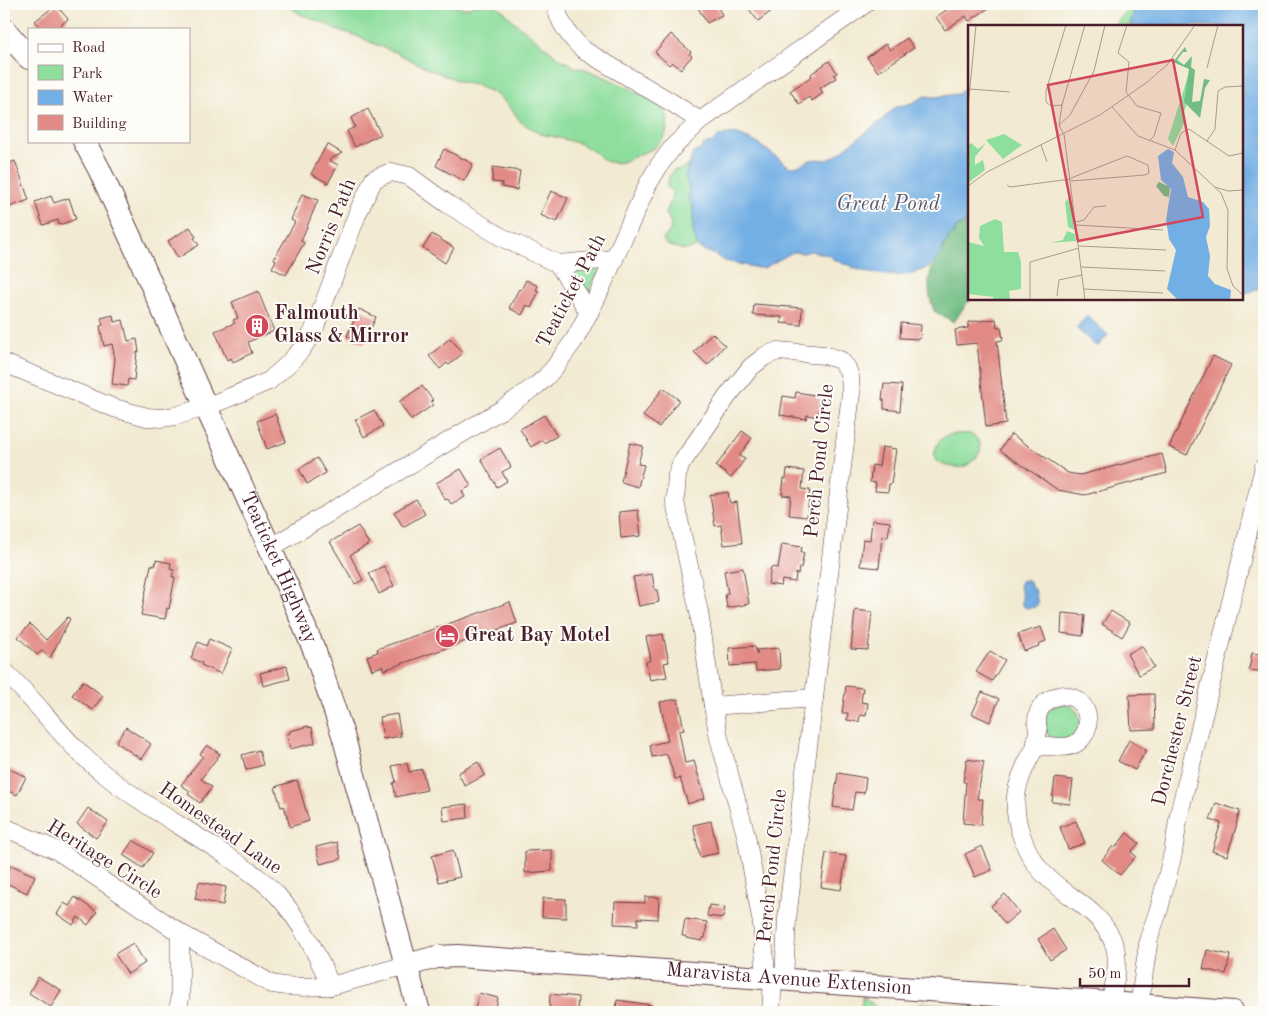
<svg xmlns="http://www.w3.org/2000/svg" width="1268" height="1016" font-family="'Old Standard TT',serif">
	<style>
		.green { fill: #8ede9e; stroke: #6c7e64 }
		.forest { fill: #72bd85; stroke: #5e6e58 }
		.water { fill: #72afe4; stroke: #5e6788 }
		.building { fill: #e28a85 }
		.lines { fill: none; stroke-linecap: round; stroke-linejoin: round }
		.minor-casing { stroke: #633d44; stroke-width: 19 }
		.major-casing { stroke: #633d44; stroke-width: 24 }
		.minor { stroke: #fff; stroke-width: 18 }
		.major { stroke: #fff; stroke-width: 22 }
		.labels { text-anchor: middle; dominant-baseline: central; stroke-width: 4; stroke-linejoin: round; paint-order: stroke }
		.street-label { font-size: 20px; fill: #4a1f2b; stroke: #fdfcf7 }
		.poi-label { font-size: 20px; font-weight: bold; fill: #4a1f2b; stroke: #fdfcf7; text-anchor: start }
		.water-label { font-size: 21px; font-style: italic; fill: #5a5975; stroke: #fdfcf7 }
		.inset-road { fill: none; stroke: #af998f; stroke-width: 1 }
		.view { fill: #d1495b; fill-opacity: 0.15; stroke: #d1495b; stroke-width: 2.5 }
		.inset-edge { fill: none; stroke: #4a1f2b; stroke-width: 2.5 }
	</style>
	<rect width="100%" height="100%" fill="#fdfcf7"/>
	<filter id="ink" filterUnits="userSpaceOnUse"><feTurbulence type="fractalNoise" baseFrequency=".02" numOctaves="2"/><feDisplacementMap in="SourceGraphic" scale="10" xChannelSelector="R" yChannelSelector="G"/><feConvolveMatrix kernelMatrix="1 2 1 2 8 2 1 2 1" color-interpolation-filters="sRGB"/></filter>
	<filter id="wash" filterUnits="userSpaceOnUse"><feTurbulence type="fractalNoise" baseFrequency=".0096" numOctaves="4" result="noise"/><feDisplacementMap in="SourceGraphic" scale="20" xChannelSelector="R" yChannelSelector="G"/><feGaussianBlur stdDeviation="1.12" result="paint"/><feColorMatrix in="noise" values="0 0 0 0 0 0 0 0 0 0 0 0 0 0 0 0 0 1.4 0 .05"/><feComposite in="paint" operator="in"/></filter>
	<g filter="url(#wash)">
		<rect width="100%" height="100%" fill="#f2ead2"/>
		<g class="green">
			<path d="M286,4H441L463,8H468L477,4H493L504,11L509,17L518,25L553,53L562,60L568,62L574,67L585,69L600,75L627,87L632,90L647,97L654,103L660,106L665,112L668,118L667,129L664,138L654,148L622,162L614,163L605,161L596,153L581,144L556,137L540,134L521,122L513,111L500,97L490,91L475,85L460,82L450,77L445,76L440,73L430,70L401,55L396,52L391,51L361,38L346,32L335,30L331,26L300,14Z"/>
			<path d="M1132,4H1136L1130,26H1113Z"/>
			<path d="M689,164L685,176L689,188L688,200L693,205V228L694,235L698,247L684,250L667,245L663,239L670,231L671,224L666,213L671,200L672,192L667,187L669,177L674,170H680Z"/>
			<path d="M567,268H600L589,292L588,293H585Z"/>
			<path d="M953,434C958,434 964,433 970,434C974,435 977,438 979,442C985,453 972,462 964,467C955,468 943,466 935,460C933,447 939,436 953,434Z"/>
			<path d="M1063,703C1076,706 1079,712 1081,724L1071,739C1067,739 1060,740 1055,739C1042,736 1042,715 1051,708C1054,706 1059,705 1063,703Z"/>
			<path d="M862,998C871,1000 874,1005 878,1012H861Z"/>
			<path d="M922,1002L928,1003L1051,1012H908L909,1006L913,1007Z"/>
		</g>
		<path class="forest" d="M969,220V299H972L966,304L954,322L934,311C928,292 926,280 935,262C937,258 940,255 942,252C949,236 953,228 969,220Z"/>
		<g class="water">
			<path d="M1136,4H1264V288L1242,294V26H1130Z"/>
			<path d="M969,88V220L956,228L954,233L949,237L943,247L942,252L934,263L930,267L912,274L896,276L870,273L853,268L850,265L843,264L840,261L834,260L830,256L825,254L810,251L804,253L793,252L764,268H758L725,261L713,254L703,250L698,247L694,235L693,228V205L688,200L689,188L685,176L693,153L700,150L704,145L713,142L719,136L729,134L739,135L757,143L790,167L798,166L810,160L818,159L827,160L834,157L882,120L897,106L905,105L914,102L925,96L935,97L958,94L964,89Z"/>
			<path d="M1087,316L1108,335L1097,347L1076,328Z"/>
			<path d="M1025,580L1030,582L1031,587L1035,590L1038,604L1034,608L1033,607C1029,609 1025,608 1022,605V595L1019,586L1021,581Z"/>
		</g>
		<g id="blocks">
			<g class="building">
				<path d="M707,4H716L722,15L707,23L698,8Z"/>
				<path d="M745,4H781L758,21Z"/>
				<path d="M944,4H995L969,21L966,16L945,30L936,17L948,9Z"/>
				<path d="M56,5L68,19L56,29H41L35,21Z"/>
				<path d="M671,34L691,52L689,54L692,56L681,69L672,62L669,65L655,52Z"/>
				<path d="M907,38L914,48L878,72L867,57L886,44L890,50Z"/>
				<path d="M829,61L837,73L834,75L836,78L820,88L823,93L812,101L809,97L799,104L790,91L812,76L811,74Z"/>
				<path d="M368,109L381,134L355,147L347,131L355,127L351,118Z"/>
				<path d="M327,144L342,153L329,160L338,165L328,183L311,174Z"/>
				<path d="M444,149L473,164L464,181L436,166Z"/>
				<path d="M15,161L29,200L4,209V165Z"/>
				<path d="M493,167L520,171L517,190L502,187V183L492,182Z"/>
				<path d="M551,191L568,198L557,222L540,215Z"/>
				<path d="M302,194L318,200L301,241L304,243L286,275L272,268L276,260L274,259L295,222L291,220Z"/>
				<path d="M51,196L54,203L69,198L76,219L59,225L58,220L43,225L35,202Z"/>
				<path d="M190,227L196,237L194,238L199,245L178,258L168,241Z"/>
				<path d="M432,234L454,248L445,263L423,248Z"/>
				<path d="M526,280L538,286L536,290L539,291L531,308L527,305L522,315L509,308L519,289L521,290Z"/>
				<path d="M258,291L274,331L248,342L252,353L233,362L231,358L227,360L215,331L235,323L233,320L238,318L232,302Z"/>
				<path d="M754,304L802,308L801,325L781,323L782,317L753,315Z"/>
				<path d="M359,309L376,317L364,344L347,336Z"/>
				<path d="M113,315L114,322L123,320L128,341L137,339L139,352H137L134,380L128,379L127,386L112,384L115,359L112,344L104,346L100,326L103,325L101,318Z"/>
				<path d="M996,319L997,327H1001L1003,340L997,341L1006,424L986,427L977,343L957,345L955,330L968,328V322Z"/>
				<path d="M901,323L921,325L920,339L900,338Z"/>
				<path d="M712,333L725,345L708,365L694,352Z"/>
				<path d="M450,338L463,353L449,365L447,363L440,369L429,356Z"/>
				<path d="M1213,356L1231,365L1187,455L1169,447Z"/>
				<path d="M884,384L902,385L900,411L884,409V400H882Z"/>
				<path d="M422,386L433,400L431,402L433,405L411,420L399,402Z"/>
				<path d="M663,388L679,400L659,427L643,416Z"/>
				<path d="M796,392L821,396L818,417L807,415L806,419L780,415L783,396L795,398Z"/>
				<path d="M374,410L383,426L364,437L355,420Z"/>
				<path d="M275,414L286,442L267,449L257,421Z"/>
				<path d="M544,415L557,436L544,443L542,440L531,447L520,429Z"/>
				<path d="M742,431L752,438L739,456L745,459L731,478L716,466Z"/>
				<path d="M1011,434L1068,473L1080,475L1162,454L1167,473L1085,495L1058,490L1000,450Z"/>
				<path d="M630,443L643,446L638,464L644,465L638,487L621,482Z"/>
				<path d="M882,447L896,449L891,484H889L888,492L875,491L876,483L870,482L872,465L879,466Z"/>
				<path d="M500,448L511,467L502,472L507,481L497,487L481,459Z"/>
				<path d="M317,458L326,473L307,484L299,469Z"/>
				<path d="M461,469L471,486L462,491L465,497L451,504L448,499L445,500L436,483Z"/>
				<path d="M787,469L804,471L802,489L810,490L807,517L789,515L791,496L782,495L784,478L786,479Z"/>
				<path d="M728,492L730,503L737,502L742,543L724,545L721,525L715,526L710,495Z"/>
				<path d="M416,499L425,514L403,527L394,512Z"/>
				<path d="M638,510L641,536L621,538L619,512Z"/>
				<path d="M872,520L890,522L888,537L882,536L879,568L860,566L863,539L870,540Z"/>
				<path d="M358,526L369,544L350,555L363,580L355,584L330,542Z"/>
				<path d="M782,544L802,547L801,552L804,553L801,568H799L798,574L796,573L795,582L782,580L781,586L768,584L771,567L778,568Z"/>
				<path d="M156,560L171,563L170,569L174,570L172,577H175L169,609L167,608L165,619L141,615L151,565L155,566Z"/>
				<path d="M384,566L394,586L379,594L369,573Z"/>
				<path d="M743,568L749,604L727,608L725,594H728L724,571Z"/>
				<path d="M652,574L655,590H657L659,602L639,606L633,577Z"/>
				<path d="M510,602L517,623L384,670L382,666L372,670L367,656L378,652L377,649Z"/>
				<path d="M855,610L872,612L868,650L851,649Z"/>
				<path d="M1111,611L1130,623L1122,637L1102,624Z"/>
				<path d="M1062,613L1085,615L1083,636L1061,633Z"/>
				<path d="M68,617L70,619L50,658L42,651L37,655L18,637L30,624L46,640Z"/>
				<path d="M1041,627L1046,641L1038,644L1039,646L1024,651L1018,634Z"/>
				<path d="M663,634L669,662L664,663L667,677L650,680L646,662L651,660L646,637Z"/>
				<path d="M209,639L232,649L221,674L201,665L202,663L191,658L198,642L206,646Z"/>
				<path d="M755,646L757,655V650L779,648L780,669L756,671L755,664L730,666L729,648Z"/>
				<path d="M1142,646L1154,667L1139,675L1127,654Z"/>
				<path d="M990,651L1005,660L992,681L976,672Z"/>
				<path d="M1252,653L1264,655V672L1249,670Z"/>
				<path d="M287,666L290,679L263,686L260,673Z"/>
				<path d="M83,681L103,696L92,710L72,695Z"/>
				<path d="M846,686L863,688L861,702L868,703L866,716L860,715L859,722L847,720L848,713H842Z"/>
				<path d="M982,692L999,699L990,722L972,714Z"/>
				<path d="M1154,694L1155,729L1131,730L1129,695Z"/>
				<path d="M678,699L684,730L679,731L685,763L694,761L705,798L688,804L680,778L675,779L667,754L652,757L650,745L668,741L660,702Z"/>
				<path d="M397,714L401,736L383,739L380,717Z"/>
				<path d="M309,726V728L312,727L315,743L290,749L287,734L290,733V731Z"/>
				<path d="M126,727L151,744L141,759L116,742Z"/>
				<path d="M1129,740L1146,750L1135,770L1118,761Z"/>
				<path d="M207,745L220,754L201,779L212,787L200,803L188,794L190,791L181,785L203,756L200,754Z"/>
				<path d="M259,750L263,765L246,770L242,755Z"/>
				<path d="M967,759L984,762L977,799H983L981,825L963,823L966,782H963Z"/>
				<path d="M478,762L485,775L465,786L458,773Z"/>
				<path d="M407,763L409,772L422,769L427,790L396,797L393,783L396,782L392,766Z"/>
				<path d="M4,766L26,777L17,795L4,789Z"/>
				<path d="M838,773L866,778L864,793L855,792L852,810L833,807Z"/>
				<path d="M1055,778L1073,780L1070,804L1052,802Z"/>
				<path d="M297,780L309,821L290,827L284,806L281,807L275,787Z"/>
				<path d="M1216,803L1240,811L1236,824H1237L1227,856L1212,851L1221,823L1210,820Z"/>
				<path d="M467,804L468,818L444,821L442,807Z"/>
				<path d="M88,808L108,822L96,838L77,824Z"/>
				<path d="M711,821L718,853L700,857L693,825Z"/>
				<path d="M1076,821L1085,843L1068,849L1060,827Z"/>
				<path d="M1127,833L1139,843L1131,852L1136,856L1120,875L1102,860L1113,846L1115,848Z"/>
				<path d="M133,840L153,853L143,868L123,855Z"/>
				<path d="M337,842L341,859L320,864L316,847Z"/>
				<path d="M982,846L992,870L975,877L965,854Z"/>
				<path d="M453,850L460,877L439,882L432,856Z"/>
				<path d="M552,850V871L525,873V851Z"/>
				<path d="M826,853L846,856L841,890L821,887Z"/>
				<path d="M11,865L35,876L27,893L4,882Z"/>
				<path d="M199,882L226,887L223,905L195,899Z"/>
				<path d="M1005,894L1019,912L1005,924L991,906Z"/>
				<path d="M75,897L97,912L88,925L78,917L73,925L57,914L64,903L69,906Z"/>
				<path d="M645,897H659L658,919L638,918V925L614,924L615,902L645,903Z"/>
				<path d="M543,898L566,899V918L542,917Z"/>
				<path d="M709,905L725,907L723,918L707,916Z"/>
				<path d="M685,919L707,922L705,938H703L702,941L686,938V936H682Z"/>
				<path d="M1053,929L1066,950L1050,960L1038,939Z"/>
				<path d="M133,943L145,963L128,974L115,954Z"/>
				<path d="M1207,950L1230,955L1226,974L1203,969Z"/>
				<path d="M38,977L61,990L51,1007L29,993Z"/>
				<path d="M479,993L498,998L495,1012H474Z"/>
				<path d="M550,994L578,997L577,1012H549Z"/>
				<path d="M617,1000L652,1005V1012H616Z"/>
			</g>
		</g>
	</g>
	<g filter="url(#ink)">
		<use href="#blocks" fill-opacity="0" stroke="#633d44" stroke-width="1"/>
		<g class="lines">
			<g class="minor-casing">
				<g id="minor">
					<path d="M556,4C557,21 572,40 585,51L674,104L700,121"/>
					<path d="M558,264L614,259"/>
					<path d="M4,363L114,408L147,417L162,418L175,416L206,407L269,381L287,365L301,350L313,332L358,212L374,179L391,172L409,176L449,205L503,238L558,264L579,296L589,313"/>
					<path d="M270,548L501,410L537,385L545,378L554,368L575,339L596,299L648,184L660,164L674,146L700,121L865,4"/>
					<path d="M4,671C39,703 66,745 104,774C142,805 186,828 227,856C244,868 263,879 277,895C302,922 316,953 331,986L407,965"/>
					<path d="M1062,695C1067,696 1073,697 1077,700C1092,711 1091,735 1075,744C1066,749 1056,746 1047,746C1043,746 1039,747 1035,748C1036,742 1037,737 1038,731C1038,726 1037,728 1037,723C1036,707 1048,698 1062,695Z"/>
					<path d="M713,706L814,698"/>
					<path d="M1035,748C1028,759 1020,777 1017,790C1011,818 1026,858 1047,877C1072,901 1103,911 1115,947C1120,965 1113,986 1111,1004"/>
					<path d="M4,827L58,851L180,933V998L178,1012"/>
					<path d="M180,933L272,984C292,988 310,987 331,986"/>
					<path d="M766,977L762,924L746,835L719,738L713,706L699,612L675,502L677,475L681,464L727,397L751,367L765,356L778,351L824,355L840,360L847,368L850,377L851,393L787,919L784,979"/>
					<path d="M1139,1006L1149,938L1159,909L1173,853L1179,814L1264,467"/>
					<path d="M771,1012L773,978"/>
				</g>
			</g>
			<g class="major-casing">
				<g id="major">
					<path d="M4,29L29,58"/>
					<path id="s1" d="M84,141L99,169L132,241L206,407L289,590L315,652L343,735L419,1012"/>
					<path id="s2" d="M407,965L437,957L458,956C716,973 974,995 1233,1012"/>
				</g>
			</g>
			<use href="#minor" class="minor"/>
			<use href="#major" class="major"/>
		</g>
	</g>
	<defs>
		<g id="building-disc" transform="scale(1.25)"><circle r="9.5" fill="#d1495b" stroke="#fdfcf7"/><path d="M-4-6H4V6H1V3H-1V6H-4ZM-2.5-4.3h1.7v1.8h-1.7ZM.8-4.3h1.7v1.8H.8ZM-2.5-1h1.7V.8h-1.7ZM.8-1h1.7V.8H.8Z" fill="#fff"/></g>
		<g id="hotel-disc" transform="scale(1.25)"><circle r="9.5" fill="#d1495b" stroke="#fdfcf7"/><path d="M-6-4.5h1.5V1H6V5H4.5V3h-9V5H-6ZM-4 0a1.8 1.8 0 1 1 3.6 0ZM.5 0V-2.5h3Q6-2.5 6 0Z" fill="#fff"/></g>
	</defs>
	<g fill-rule="evenodd">
		<use href="#building-disc" x="257" y="326"/>
		<use href="#hotel-disc" x="447" y="636"/>
	</g>
	<g class="labels">
		<g class="street-label">
			<text transform="translate(332 227) rotate(-68)">Norris Path</text>
			<text transform="translate(572 291) rotate(-62)">Teaticket Path</text>
			<text transform="translate(820 461) rotate(-84)">Perch Pond Circle</text>
			<text stroke="none"><textPath href="#s1" startOffset="469">Teaticket Highway</textPath></text>
			<text transform="translate(1178 731) rotate(-76)">Dorchester Street</text>
			<text transform="translate(220 829) rotate(35)">Homestead Lane</text>
			<text transform="translate(104 860) rotate(32)">Heritage Circle</text>
			<text transform="translate(773 866) rotate(-84)">Perch Pond Circle</text>
			<text stroke="none"><textPath href="#s2" startOffset="384">Maravista Avenue Extension</textPath></text>
		</g>
		<g class="poi-label">
			<text x="274" y="314">Falmouth<tspan x="274" dy="23">Glass &amp; Mirror</tspan></text>
			<text x="464" y="636">Great Bay Motel</text>
		</g>
		<g class="water-label">
			<text x="888" y="204">Great Pond</text>
		</g>
	</g>
	<g transform="translate(968 25)">
		<rect width="275" height="275" fill="#f2ead2"/>
		<path d="M221,48V73L215,90L217,96L205,121L200,114ZM36,109L54,120L35,134L18,115ZM3,118L10,124L18,118L7,132V140L15,135L17,145L0,158V120ZM102,172L106,205L100,202L97,177ZM27,194L34,197L36,227H50L53,237V264L41,266L42,274L23,275L26,272L0,269V217L16,221L11,213L12,201ZM99,206L107,209L108,216L82,218L95,215Z" fill="#8ede9e"/>
		<path d="M217,22L219,27H215L209,35L216,40L224,31L223,42L227,45L224,77L232,76L236,54L242,55L237,63L232,93L216,77L221,44L205,37ZM191,157L202,162L201,172L196,171L188,161Z" fill="#72bd85"/>
		<path d="M200,124L206,127L204,138L215,152L220,172L235,177L241,184L242,201L238,212L242,231L240,251L247,259L263,265L262,275H210L199,264L208,225L201,214L198,195L203,164L193,155L190,131Z" fill="#72afe4"/>
		<path class="inset-road" d="M98,0L78,66V77L83,81L94,80L117,0M159,0L150,28L161,37L158,67L169,81L193,88L186,111L181,116M239,43L250,0M1,64L42,67M0,82L8,0M144,82L170,111L207,125L253,168L260,185L259,244L265,261L275,270M91,100L94,80M95,108L91,100L102,90L126,46L137,0M96,109L117,275M239,116L247,104L250,66L257,62L275,61M73,120L79,137M207,125L213,108L221,104L261,131L275,128M103,153L159,131L180,140L181,148L177,150L103,156M39,160L42,162L103,154M0,161L19,147L132,90L178,58L199,40L227,0M247,162L260,166L275,165M108,197L116,195L126,182L138,181M108,200L195,205M111,221L198,225M113,242L197,246M116,264L195,268M89,271L91,255L114,250M62,275V237L111,223"/>
		<path class="view" d="M205,35L235,192L110,216L80,60Z"/>
		<rect width="275" height="275" class="inset-edge"/>
	</g>
	<rect width="1268" height="1016" fill="none" stroke="#fdfcf7" stroke-width="20"/>
	<rect x="28" y="28" width="162" height="115" fill="#fdfcf7" stroke="#b5a4a5"/>
	<rect x="38" y="44" width="25" height="8" fill="#ffffff" stroke="#b5a4a5"/>
	<text x="72" y="52" font-size="15" fill="#4a1f2b">Road</text>
	<rect x="38" y="65" width="25" height="15" fill="#8ede9e" stroke="#b5a4a5"/>
	<text x="72" y="78" font-size="15" fill="#4a1f2b">Park</text>
	<rect x="38" y="90" width="25" height="15" fill="#72afe4" stroke="#b5a4a5"/>
	<text x="72" y="102" font-size="15" fill="#4a1f2b">Water</text>
	<rect x="38" y="115" width="25" height="15" fill="#e28a85" stroke="#b5a4a5"/>
	<text x="72" y="128" font-size="15" fill="#4a1f2b">Building</text>
	<path d="M1080 978v8h109v-8" fill="none" stroke="#4a1f2b" stroke-width="2.5"/>
	<text x="1088" y="978" font-size="15" fill="#4a1f2b" stroke="#fdfcf7" stroke-width="4" paint-order="stroke">50 m</text>
</svg>
